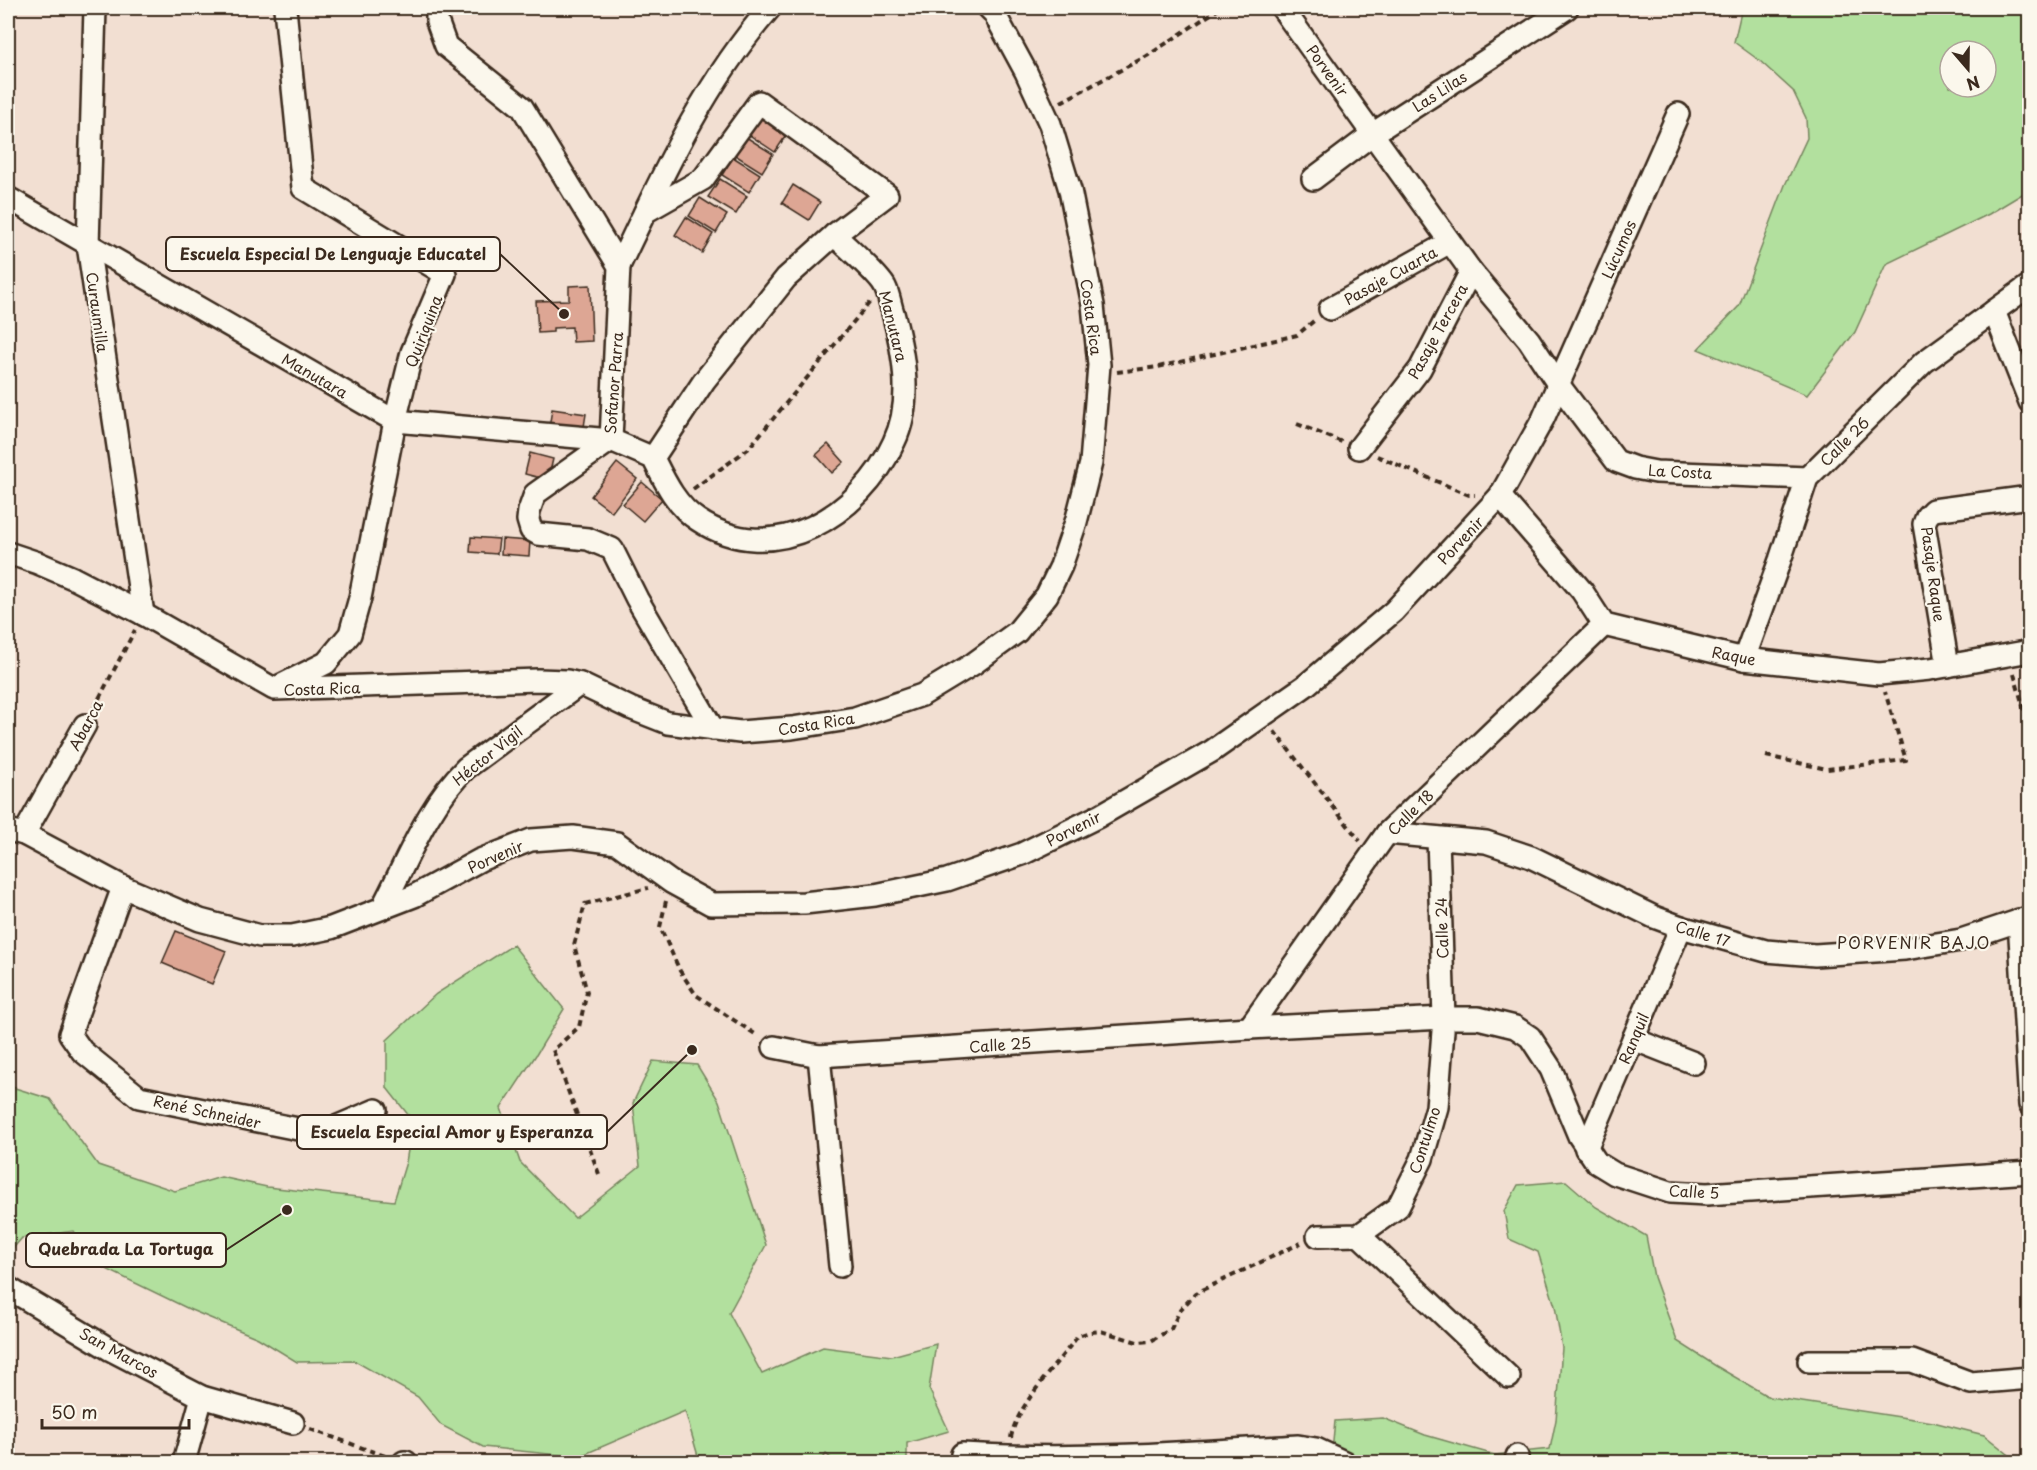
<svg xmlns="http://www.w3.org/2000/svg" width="2037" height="1470" font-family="'Playpen Sans',sans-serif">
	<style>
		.green { fill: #b2e09e; stroke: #76855e; stroke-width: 1.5; fill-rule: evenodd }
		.building { fill: #dda694; stroke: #3b2a1e; stroke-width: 1.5 }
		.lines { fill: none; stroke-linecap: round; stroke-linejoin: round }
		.minor-casing { stroke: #3b2a1e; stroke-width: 26 }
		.path { stroke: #3b2a1e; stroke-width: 4; stroke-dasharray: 6 4.5; stroke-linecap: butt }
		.minor { stroke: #fbf7ec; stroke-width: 21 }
		.labels { text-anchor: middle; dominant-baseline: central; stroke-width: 4.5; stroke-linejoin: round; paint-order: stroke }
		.street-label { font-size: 15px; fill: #3b2a1e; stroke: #fbf7ec }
		.neighbourhood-label { font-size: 16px; letter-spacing: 1.5px; fill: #3b2a1e; stroke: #fbf7ec }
		.leader { fill: none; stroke: #3b2a1e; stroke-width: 2 }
		.callout-dot { fill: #3b2a1e; stroke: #fbf7ec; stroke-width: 2 }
		.callout { fill: #fbf7ec; stroke: #3b2a1e; stroke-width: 2 }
		.callout-label { font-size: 16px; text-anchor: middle; font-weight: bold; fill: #3b2a1e }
	</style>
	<rect width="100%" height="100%" fill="#f2dfd2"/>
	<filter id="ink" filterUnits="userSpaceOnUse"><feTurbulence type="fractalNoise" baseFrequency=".0167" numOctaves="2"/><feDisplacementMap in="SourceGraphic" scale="12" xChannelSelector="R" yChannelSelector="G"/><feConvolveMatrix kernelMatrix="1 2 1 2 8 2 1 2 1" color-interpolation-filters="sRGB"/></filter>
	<g filter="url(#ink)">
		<g class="green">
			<path d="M1742,8H2029V190L1989,214L1886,264L1855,332L1807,395L1698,349L1739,306L1785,185L1807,138L1806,118L1793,91L1760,61L1734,42ZM1950,51H1986V87H1950Z"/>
			<path d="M513,945L564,1009L536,1055L501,1108L520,1162L575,1218L640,1166L633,1103L653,1061L697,1065L719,1101L766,1245L729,1313L762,1374L823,1347L892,1356L936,1344L929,1389L949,1431L907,1443V1462H835L826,1454L821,1462H723L698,1456L685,1411L578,1457L483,1447L441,1425L418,1397L355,1361L297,1362L258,1338L191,1310L96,1264L74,1231L22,1238L8,1254V1083L15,1088L50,1099L98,1165L175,1191L221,1177L267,1187L394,1201L406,1162L413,1121L387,1088V1040L436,994Z"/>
			<path d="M1566,1181L1596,1207L1646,1236L1654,1277L1677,1341L1716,1366L1769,1397L1933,1422L1984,1435L2018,1462H1331L1335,1421L1383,1418L1425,1435L1495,1455L1550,1449L1556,1420L1562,1348L1555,1306L1538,1252L1509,1239L1504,1211L1518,1185Z"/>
		</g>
		<g class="building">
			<path d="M759,117L787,134L775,152L748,134Z"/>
			<path d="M746,137L773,154L762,172L735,155Z"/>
			<path d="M733,157L760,174L749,192L722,175Z"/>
			<path d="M720,179L747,196L736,214L708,197Z"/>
			<path d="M793,185L820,202L809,220L782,203Z"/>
			<path d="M700,198L727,215L716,233L689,216Z"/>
			<path d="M686,217L713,234L702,253L675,235Z"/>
			<path d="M590,285L592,341L573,342L572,327L553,328V332L538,333L536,301L569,300V286Z"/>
			<path d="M552,409L586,414L583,433L549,428Z"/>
			<path d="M828,444L844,462L832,473L816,455Z"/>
			<path d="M530,453L553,459L548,480L525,474Z"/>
			<path d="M617,463L637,479L612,512L591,496Z"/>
			<path d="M642,482L662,499L643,521L623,504Z"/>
			<path d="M471,537L499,539L497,554L470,552Z"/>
			<path d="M502,539L530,541L529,556L501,554Z"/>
			<path d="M176,931L226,951L212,984L162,963Z"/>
		</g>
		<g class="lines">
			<g class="minor-casing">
				<g id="minor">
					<path d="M95,8L88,245L143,614"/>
					<path d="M437,8V21L446,46L522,107L619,266L611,440"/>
					<path d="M1282,8L1471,271L1529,340L1558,384L1616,461L1635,468L1656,472L1807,478"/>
					<path d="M1313,179L1374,133L1567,8"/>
					<path d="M8,198L395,421L611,440L653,458C664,480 676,506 698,520C773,570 861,515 894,442C913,402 904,354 893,313C890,304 889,295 885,287C880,276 845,245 834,235"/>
					<path d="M645,212L703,179L759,102L887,195L834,235L786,278L704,381L653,458"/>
					<path d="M619,266C662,176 704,83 770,8"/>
					<path d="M1330,309L1450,242"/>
					<path d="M1994,311L2030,402"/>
					<path d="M611,440L535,494L529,511L528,520L531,530L538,534L588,539L612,549L637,599L713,729"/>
					<path d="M1359,448L1420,369L1471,271"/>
					<path d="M1500,496L1582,591L1604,625L1744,659L1879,674L1930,669L2030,651"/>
					<path d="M8,553L38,563L73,578L143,614L274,689L538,680L567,681L580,684L630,708L668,723L740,732L792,728L855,718L922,695L973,664L1017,632L1047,595L1061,566L1076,522L1091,463L1099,365L1093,305L1070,190L1050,124L1026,72L994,13L989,8"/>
					<path d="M1744,659L1780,560L1807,478L1924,362L2030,285"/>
					<path d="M1948,666L1924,524L1927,516L1933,510L2030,497"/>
					<path d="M280,686L326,663L350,634L360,598L395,421L412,352L445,274L303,188L285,8"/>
					<path d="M8,830L24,834L123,887L200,920L260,936H292L331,928L414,896L480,860L531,840L573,837L617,843L671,882L711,904L804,903L875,895L947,880L1022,854L1099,816L1212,751L1305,686L1394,611L1500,496L1543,419L1678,114"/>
					<path d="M1387,833L1486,842L1531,857L1654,917L1681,927L1766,951L1815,955L1905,949L1961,940L2030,917"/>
					<path d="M24,834L85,725"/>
					<path d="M123,887L70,1034L82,1051L139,1097L298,1129L322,1133L376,1110"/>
					<path d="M382,908C407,861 427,806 466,768L580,684"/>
					<path d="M2019,920L2030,1105"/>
					<path d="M1249,1028L1387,833L1604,625"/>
					<path d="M1633,1039L1694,1063"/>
					<path d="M774,1047L819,1056L1249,1028L1444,1018H1478L1515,1027L1530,1037L1551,1069L1579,1136L1597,1163L1615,1174L1670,1192L1707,1194L2030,1172"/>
					<path d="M819,1056L840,1266"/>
					<path d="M1586,1149L1681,927"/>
					<path d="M1359,1235L1509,1377"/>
					<path d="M1318,1236L1359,1235L1398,1207L1422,1159L1437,1107L1444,1018L1438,838"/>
					<path d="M8,1288L111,1350L202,1397L293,1423"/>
					<path d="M1809,1361H1912L1971,1383L2030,1378"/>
					<path d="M962,1454C1074,1461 1186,1453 1298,1446L1316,1449L1344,1462"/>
					<path d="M184,1462L202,1397"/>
					<path d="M404,1462H406"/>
					<path d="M1516,1462L1517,1456"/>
				</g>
			</g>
			<g class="path">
				<path d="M1061,102L1147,56L1220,8"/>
				<path d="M1117,372L1158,367L1297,335L1316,319"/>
				<path d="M1297,424L1342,442"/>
				<path d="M1377,456L1469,495H1475"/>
				<path d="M693,489L748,449L870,302"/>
				<path d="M2014,674L2030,731"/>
				<path d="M94,708L135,630"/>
				<path d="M1274,731L1360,841"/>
				<path d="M1766,756L1827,769L1906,760L1885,692"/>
				<path d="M666,901L660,927L680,971L696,995L758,1036"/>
				<path d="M599,1174L553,1050L579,1027L587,992L574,945L585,904L648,888"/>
				<path d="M310,1429L385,1456"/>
				<path d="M1011,1438C1015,1408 1059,1361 1078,1336L1090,1332L1101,1331L1137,1342L1151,1341L1171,1329L1180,1310L1196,1293L1301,1243"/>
			</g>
			<use href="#minor" class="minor"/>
		</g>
	</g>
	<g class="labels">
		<g class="street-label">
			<text transform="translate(1328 70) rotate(54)">Porvenir</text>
			<text transform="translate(1439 91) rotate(-33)">Las Lilas</text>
			<text transform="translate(1618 249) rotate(-66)">Lúcumos</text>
			<text transform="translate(1390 275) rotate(-29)">Pasaje Cuarta</text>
			<text transform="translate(98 312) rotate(82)">Curaumilla</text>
			<text transform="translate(1092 317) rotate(82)">Costa Rica</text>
			<text transform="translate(894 326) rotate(76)">Manutara</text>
			<text transform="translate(423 331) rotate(-69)">Quiriquina</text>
			<text transform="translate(1437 331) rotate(-61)">Pasaje Tercera</text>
			<text transform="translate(315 375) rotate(30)">Manutara</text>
			<text transform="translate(613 383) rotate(-86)">Sofanor Parra</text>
			<text transform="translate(1844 441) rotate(-45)">Calle 26</text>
			<text transform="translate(1680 471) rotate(3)">La Costa</text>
			<text transform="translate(1460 540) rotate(-47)">Porvenir</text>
			<text transform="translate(1934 574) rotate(82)">Pasaje Raque</text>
			<text transform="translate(1734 655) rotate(11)">Raque</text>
			<text transform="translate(322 688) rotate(-2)">Costa Rica</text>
			<text transform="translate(816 723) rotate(-9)">Costa Rica</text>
			<text transform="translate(85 725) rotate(-62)">Abarca</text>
			<text transform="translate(487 755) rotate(-39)">Héctor Vigil</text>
			<text transform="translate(1410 812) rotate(-45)">Calle 18</text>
			<text transform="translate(1073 828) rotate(-27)">Porvenir</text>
			<text transform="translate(495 856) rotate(-24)">Porvenir</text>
			<text transform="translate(1441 928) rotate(-92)">Calle 24</text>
			<text transform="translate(1703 933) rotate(17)">Calle 17</text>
			<text transform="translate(1633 1038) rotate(-67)">Ranquil</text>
			<text transform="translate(1000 1044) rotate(-4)">Calle 25</text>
			<text transform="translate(207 1111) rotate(12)">René Schneider</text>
			<text transform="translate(1424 1140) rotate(-72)">Contulmo</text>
			<text transform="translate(1694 1191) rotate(3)">Calle 5</text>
			<text transform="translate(119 1352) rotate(29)">San Marcos</text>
		</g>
		<g class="neighbourhood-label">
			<text x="1914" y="942">PORVENIR BAJO</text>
		</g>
	</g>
	<path class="leader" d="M564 314L500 254M692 1050L607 1132M287 1210L226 1250"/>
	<g class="callout-dot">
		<circle cx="564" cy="314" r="6"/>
		<circle cx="692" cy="1050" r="6"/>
		<circle cx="287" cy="1210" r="6"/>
	</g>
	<g class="callout">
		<rect x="166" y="237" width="334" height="34" rx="6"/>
		<rect x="297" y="1115" width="310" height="34" rx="6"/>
		<rect x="26" y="1233" width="200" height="34" rx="6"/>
	</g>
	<g class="callout-label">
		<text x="333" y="260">Escuela Especial De Lenguaje Educatel</text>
		<text x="452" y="1138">Escuela Especial Amor y Esperanza</text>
		<text x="126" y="1255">Quebrada La Tortuga</text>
	</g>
	<rect width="2037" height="1470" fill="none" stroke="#fbf7ec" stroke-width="30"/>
	<rect x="15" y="15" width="2007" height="1440" fill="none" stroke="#3b2a1e" stroke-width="2" filter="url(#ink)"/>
	<g transform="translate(1968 69) rotate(160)"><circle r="28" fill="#fbf7ec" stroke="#aea59a" stroke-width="1.5"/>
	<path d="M0-4.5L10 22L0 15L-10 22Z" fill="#3b2a1e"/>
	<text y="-9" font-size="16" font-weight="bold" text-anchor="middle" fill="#3b2a1e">N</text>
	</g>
	<path d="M42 1419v9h147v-9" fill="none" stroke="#3b2a1e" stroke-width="3"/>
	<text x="51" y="1419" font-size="18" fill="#3b2a1e" stroke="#fbf7ec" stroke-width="4.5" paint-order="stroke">50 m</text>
</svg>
